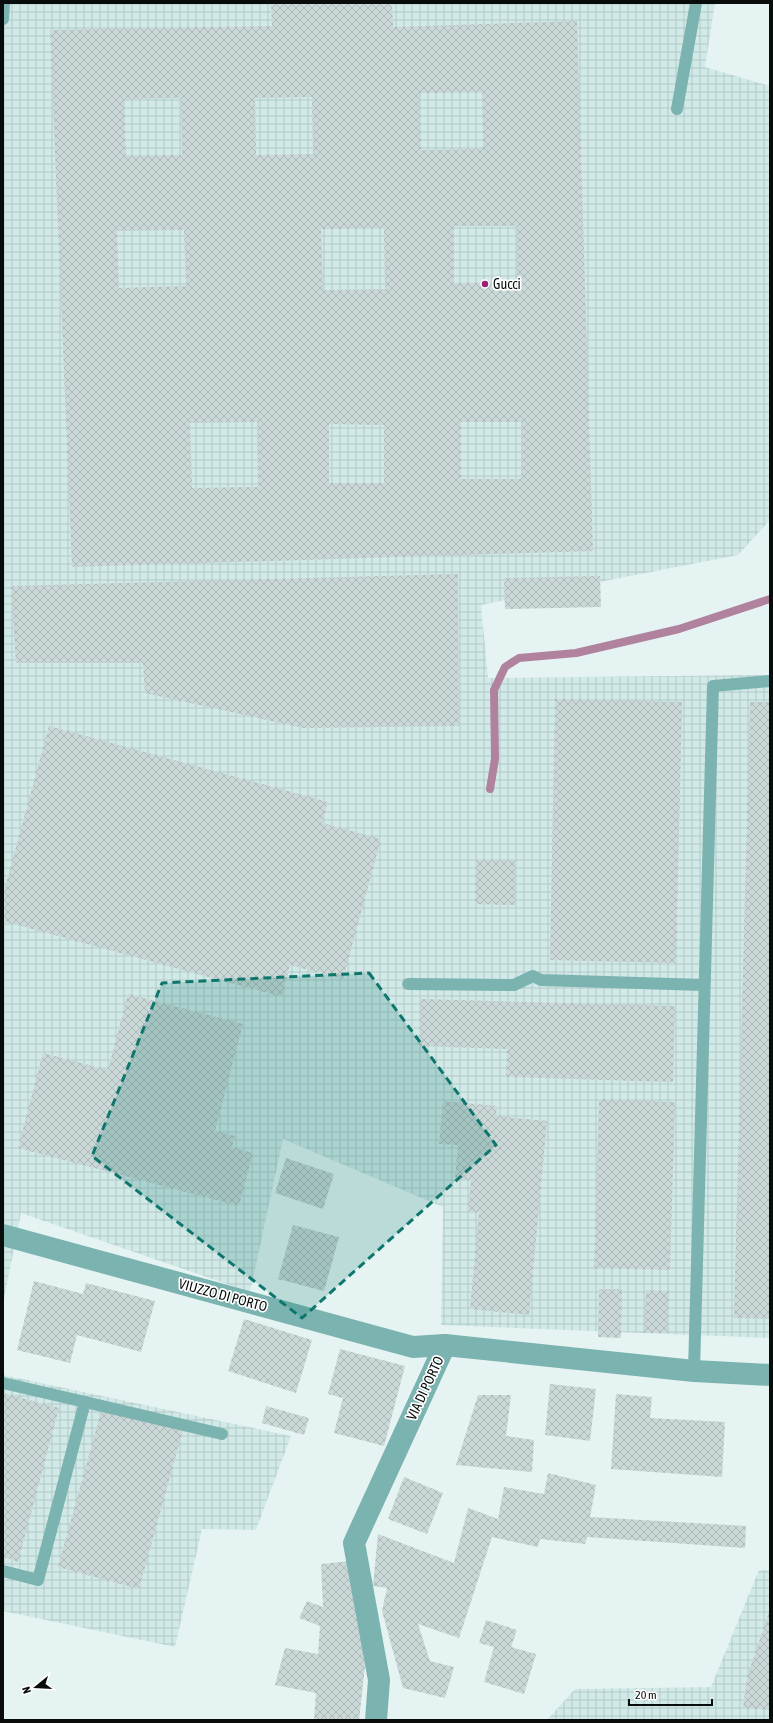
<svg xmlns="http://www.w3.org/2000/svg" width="773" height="1723" font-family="'Asap Condensed',sans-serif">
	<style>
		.industrial { fill: url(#industrial-grid) }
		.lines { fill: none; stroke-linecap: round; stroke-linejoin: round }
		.stream { stroke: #b1829e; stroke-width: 8 }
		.building { fill: url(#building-cross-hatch); fill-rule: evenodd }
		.lane { stroke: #7bb3b0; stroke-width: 12 }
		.street { stroke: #7bb3b0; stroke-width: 22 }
		.marked { fill: #0f766e; fill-opacity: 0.2; stroke: #0f766e; stroke-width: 3; stroke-dasharray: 8 5; stroke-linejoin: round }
		.poi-dot { fill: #9b1f76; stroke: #fff; stroke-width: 1.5 }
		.labels { text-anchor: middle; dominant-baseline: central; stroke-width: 3.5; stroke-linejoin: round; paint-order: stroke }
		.poi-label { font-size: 14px; fill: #080d0c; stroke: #fff; text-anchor: start }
		.street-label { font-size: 14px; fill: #080d0c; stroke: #fff }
	</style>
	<defs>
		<pattern id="industrial-grid" width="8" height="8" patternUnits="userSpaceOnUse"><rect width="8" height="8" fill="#d1eae8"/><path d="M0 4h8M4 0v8" fill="none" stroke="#b2c8c6"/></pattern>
		<pattern id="building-cross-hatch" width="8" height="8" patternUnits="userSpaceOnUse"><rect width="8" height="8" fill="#cad8d7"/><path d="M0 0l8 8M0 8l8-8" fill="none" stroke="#acb8b7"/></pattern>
	</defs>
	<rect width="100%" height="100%" fill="#e5f4f3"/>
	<g class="industrial">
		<path d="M3,3H715L705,67L770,86V520L738,555L481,605L488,678L770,675V1338L441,1325L443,1207L283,1139L250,1292L21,1213L3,1304Z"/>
		<path d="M3,1375L291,1436L256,1530L202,1529L175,1647L3,1611Z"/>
		<path d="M759,1570H770V1720H547L575,1689L711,1687Z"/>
	</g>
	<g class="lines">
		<path class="stream" d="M490,789L495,759L494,690L505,667L519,658L576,653L679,629L770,599"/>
	</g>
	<g class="building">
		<path d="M271,3H392L393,27L577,21L593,551L72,567L50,30L272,26ZM482,92L483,149L421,150L419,93ZM312,97L313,154L256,155L255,98ZM181,98L182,155L126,156L124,99ZM454,226H517V282L454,283ZM384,228L385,289L323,290L321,229ZM184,230L186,286L119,288L117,231ZM257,422L258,487L192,488L190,423ZM461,422H521V479H461ZM329,424L384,425V483H329Z"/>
		<path d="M458,574L459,726L303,728L145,693L143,663H16L11,586Z"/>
		<path d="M600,576L601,607L505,609L504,578Z"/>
		<path d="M555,699L682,702L676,963L550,960Z"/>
		<path d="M750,702H770V1319L734,1318Z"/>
		<path d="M49,726L328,802L322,823L381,839L343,979L290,965L282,997L3,921V895Z"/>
		<path d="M476,860L515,861V905L475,904Z"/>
		<path d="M128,994L243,1024L215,1131L235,1136L232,1147L253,1153L239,1206L18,1148L43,1053L108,1070Z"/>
		<path d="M421,999L675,1006L673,1082L506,1077L507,1049L419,1046Z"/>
		<path d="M599,1099L675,1102L670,1270L594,1268Z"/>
		<path d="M443,1101L497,1106L496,1116L547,1121L529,1315L470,1309L479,1212L468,1211L471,1180L455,1178L458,1145L439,1144Z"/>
		<path d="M286,1158L334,1174L323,1209L275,1193Z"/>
		<path d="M293,1225L339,1237L324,1291L278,1279Z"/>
		<path d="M34,1281L83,1294L86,1283L155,1301L141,1352L77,1335L70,1363L17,1350Z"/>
		<path d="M599,1289H622L621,1338L598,1337Z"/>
		<path d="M646,1290L669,1291L667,1333H644Z"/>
		<path d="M244,1319L312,1340L296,1393L228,1371Z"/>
		<path d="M340,1349L405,1366L384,1446L334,1433L343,1398L328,1394Z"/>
		<path d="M550,1384L596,1389L590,1441L545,1435Z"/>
		<path d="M3,1393L59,1408L18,1562L3,1557Z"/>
		<path d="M616,1394L652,1397L650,1418L725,1422L722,1477L611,1469Z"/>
		<path d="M478,1395H511L506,1436L534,1440L532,1472L456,1465Z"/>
		<path d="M266,1406L309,1418L304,1435L262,1423Z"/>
		<path d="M102,1408L183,1430L139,1589L58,1567Z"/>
		<path d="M548,1473L596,1485L590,1517L746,1526L745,1548L587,1537L585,1544L540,1539L538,1547L492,1537L459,1638L418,1624L430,1661L454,1667L445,1698L403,1688L382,1611L387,1588L373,1586L378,1534L454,1563L468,1508L498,1519L504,1487L544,1494Z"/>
		<path d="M404,1477L443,1493L427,1534L388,1519Z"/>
		<path d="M350,1561L365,1666L359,1720H314L316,1693L275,1685L285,1648L318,1654L320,1626L299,1618L307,1601L323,1607L321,1564Z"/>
		<path d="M770,1609V1710L743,1708L747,1677Z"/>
		<path d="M486,1620L517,1630L511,1647L536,1654L524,1694L484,1682L494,1647L479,1643Z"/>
	</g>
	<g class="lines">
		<g class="lane">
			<path d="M3,19L4,3"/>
			<path d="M677,109L696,3"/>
			<path d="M408,984L514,985L533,976L541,980L704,985"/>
			<path d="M694,1371L713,686L770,681"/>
			<path d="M3,1383L85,1402L38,1580L3,1571"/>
			<path d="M85,1402L222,1434"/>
		</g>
		<g class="street">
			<path d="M3,1235L413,1347L445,1345"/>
			<path d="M376,1720L379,1680L354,1543L445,1345L694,1371L770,1375"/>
		</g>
	</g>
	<path class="marked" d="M369,973L496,1145L302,1318L92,1156L162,983Z"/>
	<circle class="poi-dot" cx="485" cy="284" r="4"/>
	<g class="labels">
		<g class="poi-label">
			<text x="493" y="284">Gucci</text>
		</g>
		<g class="street-label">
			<text transform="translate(223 1295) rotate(15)">VIUZZO DI PORTO</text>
			<text transform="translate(425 1388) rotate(-65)">VIA DI PORTO</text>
		</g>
	</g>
	<rect width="773" height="1723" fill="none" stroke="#080d0c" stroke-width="8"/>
	<g transform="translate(36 1687) rotate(252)" stroke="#ffffff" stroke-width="3" paint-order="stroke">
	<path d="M0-3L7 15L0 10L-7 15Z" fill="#080d0c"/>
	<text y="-6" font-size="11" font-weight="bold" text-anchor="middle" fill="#080d0c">N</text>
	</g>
	<path d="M629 1699v6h83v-6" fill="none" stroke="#080d0c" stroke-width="2"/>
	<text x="635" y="1699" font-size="12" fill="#080d0c" stroke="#ffffff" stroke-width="3" paint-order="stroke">20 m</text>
</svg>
